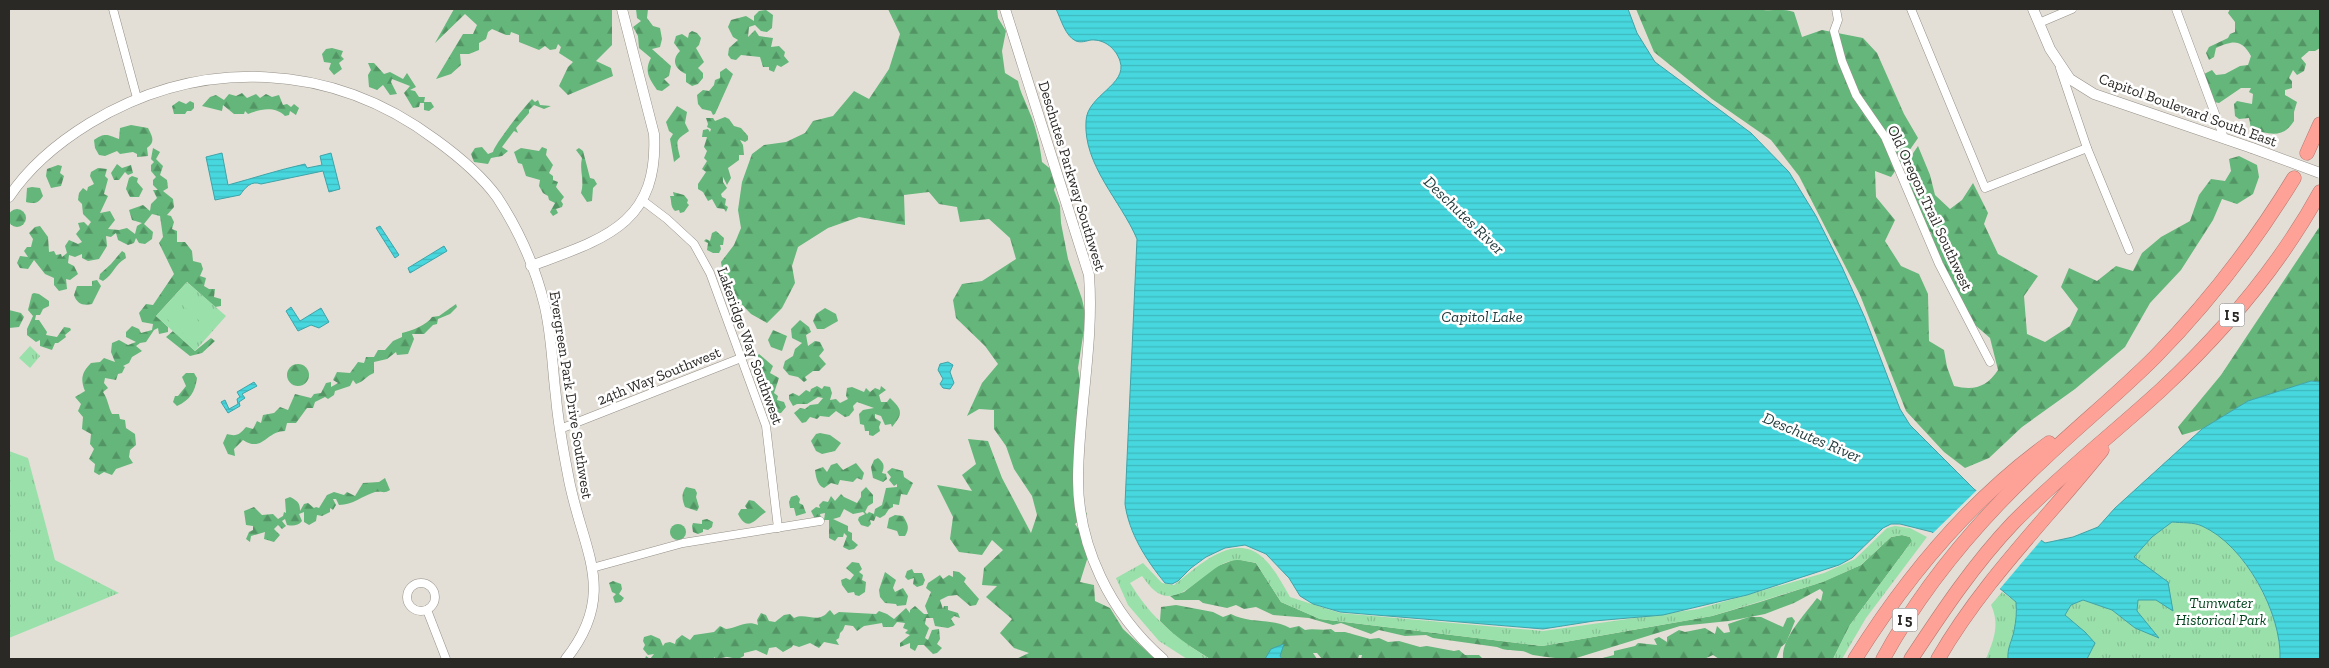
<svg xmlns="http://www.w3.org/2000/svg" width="2329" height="668" font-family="'Zilla Slab',serif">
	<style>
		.forest { fill: url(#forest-firs) }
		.park { fill: url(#park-tufts) }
		.pitch { fill: #9ae0ab }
		.water { fill: url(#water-rules); stroke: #3fa3a7 }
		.pier { fill: #e4dfd6 }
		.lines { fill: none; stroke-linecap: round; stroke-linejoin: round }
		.street-casing { stroke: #959088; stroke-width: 9 }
		.secondary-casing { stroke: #959088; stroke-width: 11 }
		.highway-casing { stroke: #b47870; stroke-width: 15 }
		.street { stroke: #fff; stroke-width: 8 }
		.secondary { stroke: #fff; stroke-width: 10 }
		.highway { stroke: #fea298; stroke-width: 14 }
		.secondary-bridge-casing { stroke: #959088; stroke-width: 11; stroke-linecap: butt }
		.secondary-bridge { stroke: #fff; stroke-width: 10 }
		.labels { text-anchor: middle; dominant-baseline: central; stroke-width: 5; stroke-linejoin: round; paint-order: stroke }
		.shield { fill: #fff; stroke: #6b6967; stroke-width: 1 }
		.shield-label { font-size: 14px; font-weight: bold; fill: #2b2926 }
		.street-label { font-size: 15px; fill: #2b2926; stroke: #fff }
		.park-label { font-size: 15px; font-style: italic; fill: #02451e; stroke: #fff }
		.water-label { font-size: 16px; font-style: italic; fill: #243c3d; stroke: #fff }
	</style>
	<defs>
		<pattern id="forest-firs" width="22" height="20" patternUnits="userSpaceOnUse" patternTransform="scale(1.25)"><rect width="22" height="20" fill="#64b67a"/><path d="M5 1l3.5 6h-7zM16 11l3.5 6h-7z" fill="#539464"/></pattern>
		<pattern id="park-tufts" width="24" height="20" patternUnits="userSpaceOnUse" patternTransform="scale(1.25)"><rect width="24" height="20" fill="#9ae0ab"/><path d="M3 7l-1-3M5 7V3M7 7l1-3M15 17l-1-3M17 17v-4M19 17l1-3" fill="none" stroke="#85c093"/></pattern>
		<pattern id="water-rules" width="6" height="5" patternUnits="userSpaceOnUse" patternTransform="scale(1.25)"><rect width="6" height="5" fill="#47d7de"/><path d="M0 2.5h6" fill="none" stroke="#3eb9be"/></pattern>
	</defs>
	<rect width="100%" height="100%" fill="#e4dfd6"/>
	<g class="forest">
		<path d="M454,9H612V45L596,61L611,68L613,76L568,95L559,86L568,67L573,62L559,53L561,47L558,44L556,49L550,50L545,46L539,50L519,42V35L511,32L510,35H506L492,29L488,32L486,39L479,43V50L469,54H460L461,65L451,74L436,79L463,34H473L477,25L465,14L435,43Z"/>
		<path d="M636,9H648L647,18L653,26L660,28L662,39L660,47L652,49L671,66L669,76L664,79L670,85L662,91L657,90C649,78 644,71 651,58L639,48L638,36L633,27L641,21L637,18Z"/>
		<path d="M888,9H997L998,18L1006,31L1002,51L1005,73L1018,81C1020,92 1025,100 1029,111C1036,127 1040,145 1042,162L1058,175L1054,190L1060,206L1061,223L1068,259L1082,299L1086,317L1078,368L1081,387L1082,505L1087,514L1075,524L1091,547L1080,582L1094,585L1095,601L1110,608L1123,629L1155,659H1016L1029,653L1014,648L1000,633L1012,619L986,597L997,586L982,585L984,568L1003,550L992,540L982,555L959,552L950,539L953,517L937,485L972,491L962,475L976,464L968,439L988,441L1002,478L1031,533L1037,515L1032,496L1014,469L1006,446L994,429V410L979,409L967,416L982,383L998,364L985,346L956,318L953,300L962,284L982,281L1016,259L1010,238L989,219L960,222L957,207L939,204L929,192L904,195L905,225L859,217L828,228L798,247L792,266L795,283L782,308L767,323L751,314L725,287L721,262L734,245L741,228L738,210L742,182L752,154L764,145L786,142L805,133L813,121L833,116L854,91L869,99L889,69L900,34Z"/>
		<path d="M1636,9H1759C1767,12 1782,8 1794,12L1802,37L1822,30L1863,38L1877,53L1904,114L1918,138L1891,177L1875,171L1876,197L1895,220L1885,241L1901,266L1919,274L1928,294L1929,341L1944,350L1947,367L1954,386C1974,391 1987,387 1998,370L1990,338L1967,318L1933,242L1931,232L1922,231L1905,185V165L1918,146L1930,175L1935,195L1950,209L1962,200L1973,183L1988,213L1984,224L1998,254L2038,276L2024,296L2027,334L2045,342L2070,326L2078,309L2061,287L2069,268L2097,281L2116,266L2133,271L2142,253L2161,237L2190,221L2199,195L2211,179L2225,181L2231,171L2229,159L2239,156L2257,165L2259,177L2253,194L2237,204L2222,199L2213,220L2181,270L2150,303L2125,347L2075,389L2022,427L1989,458L1965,468L1944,452L1906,411L1860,295L1799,176L1771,140L1712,99L1654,52Z"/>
		<path d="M2230,9H2320V48L2315,51H2309L2301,58L2306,64L2304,71L2297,75L2293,70L2289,78L2292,81V88L2285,90V95L2297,102L2294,112V121C2283,139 2269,134 2251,129L2249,118L2239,119L2235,116L2234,104L2237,101L2252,104L2253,94L2249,92L2251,88H2241L2219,103L2209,101L2202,75L2212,70L2216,75L2225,74L2240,66L2248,65L2251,56C2241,38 2232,41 2216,48L2214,57L2209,60L2206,53L2209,47L2228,38L2230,34L2235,32V22L2228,13Z"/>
		<path d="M766,10L773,15L772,28L767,32L761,31L755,25L749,27L748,37L755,30L759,36L773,38L771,47L779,46L785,52L784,56L789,62L781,67L777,65L774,72L769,70V67H763L760,57L741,55L736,60L731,59L728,55L729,48L738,40L733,37L728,27L731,20L746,16L754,21V16L759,11Z"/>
		<path d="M692,31L697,33L701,38L699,45L696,48L704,62L698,68L703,73V78L698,84L692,86L686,82V74C675,69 671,60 680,51L674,43L676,36L682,34L688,38L689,33Z"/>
		<path d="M332,48L343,51L341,56L344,59L339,63L342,69L334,75L329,69L331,63L324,62L322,54L326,49Z"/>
		<path d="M368,63H374L384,74L390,72L403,79L407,73L416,87L410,90L415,91L419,97H425L424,102H431L434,107L429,111L424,110V103H420L419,107L413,108L404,93L410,86L392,79L391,82L397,94L390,95L383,85L377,90L369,87L368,75L371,70Z"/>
		<path d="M726,68L733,74L715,114L713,115L711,111L702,109L698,104L697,95L703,90L709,91L714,85L715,80L720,78V72Z"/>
		<path d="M242,93L247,98L256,94L260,98L266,94L272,97L279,95L283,105L287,104L291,107L294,104L299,108L296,115L290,111L289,115L285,116C275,106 260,109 248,114L245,111L244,114H234L223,105L222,111L202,106L210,97L216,95L224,100L229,94L236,96Z"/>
		<path d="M532,99L535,102L538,100L540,105L551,106L544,109L534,105L529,110V113L516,128L518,133L514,131L502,147L508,151L502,156L491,158L488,164L474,162L471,154L475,148L482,147L488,154L493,152C494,145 524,107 532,99Z"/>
		<path d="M179,101L186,104L190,101L194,103V108L191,111H187L185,114H174L172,106Z"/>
		<path d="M677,106L687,112L685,123L689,131C675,141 676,139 680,157L674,162L670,139L673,134L669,131L666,122Z"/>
		<path d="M725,117L729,119L734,126L741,128L748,136V140L745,142L740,140L743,145L744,155H739V160L728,168L731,178L727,185L723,177V182L727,188L721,194L722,197L726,199L725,205L728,207L726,212L724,209L717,208L712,199L708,201L703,192L698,189V184L706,172L702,169L707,161L704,158L707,151L704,147L707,137H702L703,130L708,129L710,132L711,129L707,127L708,124L706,118H713L715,121Z"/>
		<path d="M131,125L148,128C152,136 156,142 147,148L148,156L137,157V154L133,152L120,154L117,151L105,156L99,155L95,148L94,140C105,132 108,135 119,139L120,128Z"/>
		<path d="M542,147L547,149L546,155L553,165L549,173L553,176V180L558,182L556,187L564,197L561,201L563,204L562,207L556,209L558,213L553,216L550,212L555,203L549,200L548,196L543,193L539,186L540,180L526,176L522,164L518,163L514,152L521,148L539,151Z"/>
		<path d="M153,148L160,152L156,159L163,166L160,175L167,180L168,188L163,191L173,199L174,207L167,215L171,216L174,222L172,229L177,231V242H185L192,251L193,261L201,263L203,269L200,276L206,278L204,286L209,289H215L214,297L221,299V306L215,307L187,282L156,316L168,327V332L159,334L158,328L154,330L146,342L140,343L136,346L142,351L132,357L129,363L123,366L125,367L122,373L118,374L116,380L105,378L104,383L108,388L103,392C108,399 108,406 112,414H119L120,419L125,420L126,428L135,434L136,445L130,450L129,457L133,463L116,469L112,475L104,472L99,475L94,472L95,464L89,459L94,449L90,444L91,434L82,429L83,417L78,411L81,404L75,397L85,391C80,379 82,372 91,363L100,362L104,358L115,362L111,352L112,343L119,340L128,345L136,342L126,337V332L132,326L139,329L141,333L152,330L153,324L142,322L139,313L146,304L153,305L174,274L159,243L163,237L160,216L152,214L144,224L153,232L152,239L145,244L139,243L136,238L134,243L128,245L118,240L116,233L111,237L106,236L107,246L99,259L88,261L82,258V254L75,257L69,255L68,263L74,266L78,274L70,280L66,279L67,289L59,291L54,285V278L45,274L34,260L28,269L20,268L17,263L20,256L28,257L24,251L27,247H31L33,239L29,233L35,227L40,226L48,237L49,252L54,251L56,255L61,254L62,257L67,253L65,246L69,240L78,244L82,242L76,234L80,229L78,223L84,222L88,226L91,222L83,214L82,204L78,200L79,193L83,188L87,191L88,187L94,184L90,176L91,172L98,168L107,169L105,176L108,179L104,194L108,196L100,213L110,211L115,220L108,229L119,230L127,228L135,234L137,226L142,223L132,220L129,210L143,205L150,211L151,204L157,198L153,190H158L153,185V180L156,177L151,171V165L154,162L151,159Z"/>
		<path d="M579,148L583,151L590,178L594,179L597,184L593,188L592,201L587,202L581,193C585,181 579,170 582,158L576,150Z"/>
		<path d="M117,164L122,168L131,165L133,173L128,175L125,172L119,180H114L111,173Z"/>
		<path d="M58,165L62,166L60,173L64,176L61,186L51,188L46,176L47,169Z"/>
		<path d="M132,176L138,178L137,182L143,189L139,197H130L126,189L129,178Z"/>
		<path d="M32,187L40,188L43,196C38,204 34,204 26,202L27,188Z"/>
		<path d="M673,192L684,195L688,200L687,203L689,205L684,212L680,213L679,210L675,211C670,206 672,202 670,196H674Z"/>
		<circle cx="17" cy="218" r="9"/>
		<path d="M2320,226V382L2311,381L2248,401L2202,429L2182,435L2178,427L2221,375Z"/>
		<path d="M716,231L724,238L723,245H720L721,249L719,253H713L707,250L708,243L704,241L706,239L710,241L712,233Z"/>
		<path d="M122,251L125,253L126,258C114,265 114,274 103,281L99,279L100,274L111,264Z"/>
		<path d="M97,280L101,286L92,304C83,306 77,304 74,295L77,286H92V281Z"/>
		<path d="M34,293L39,294L49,301V306L43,309L40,315H36L35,320H39L47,332L46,335L57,337L64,327L70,328L71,330L65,335L66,337L58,343H55L52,350L40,346V340L36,342L27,335V329L33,316L28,310L32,294Z"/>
		<path d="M456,304L457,307L450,314L438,319L437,324L433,325L424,334H412L414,339L408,354L397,355L396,352L387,359L374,362V373C366,376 365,381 356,384L353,380L350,386L335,391L334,395L328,399L325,397L315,402L313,408H307L296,423H287L285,431C266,431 263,453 243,440L234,449L235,456L228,454L223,443L227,434C237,437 240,434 246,427L253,429L257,421L261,423L263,415L274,413L280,407L288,410L295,394L311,398L314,394L321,393L326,383L331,382V387L338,383L333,380L337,372L350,373L358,362L364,363L366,357H374L378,350H385L393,341L402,337V333C411,331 427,325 432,317L439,316Z"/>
		<path d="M825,308L836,314L838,321L824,329H817L813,321L816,314Z"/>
		<path d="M9,310L21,313L24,317L19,327L9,328Z"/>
		<path d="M800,320L809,327L811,332L806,335L808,346L815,341L820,342L824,350L819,356L826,364L819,371H813L805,377L807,380L804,382L798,377L789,375L783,368L785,361L793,356L795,349L802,343L792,338L791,329Z"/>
		<path d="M773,330L787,336L782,351L771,347L768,340Z"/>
		<path d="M173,331L195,351L211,338L215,341L202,353L190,356L166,337Z"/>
		<path d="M759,354L773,366L770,373L779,378L774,393L778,396L777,400L784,402L786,407L781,413H776L771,408V402L764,398L770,390L763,388L764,381L759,382L754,376L760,370L754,367L752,362Z"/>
		<circle cx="298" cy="375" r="11"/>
		<path d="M186,373H194L197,378C195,392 190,400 177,406L173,402L175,396H178L186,386L182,377Z"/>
		<path d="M817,386L822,389L824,386L830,387L832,393L830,400L836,399L840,403L848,399L846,396L847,388L852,387L864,392L866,388L870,392L875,388L880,390L881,386L886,390L879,395L881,402H887L890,398C903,410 903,414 892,427L891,424L885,425L881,416L875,414V418L881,422L879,427L880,431L873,436L869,435V431H865L864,425L860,424L859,414L863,410L874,408L857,402L853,406L854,410L849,416L845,417L836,411L829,417L820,416L817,419L810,417L806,422L802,423L794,413L800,408L805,409L810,405L818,404L823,398L818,397L807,404H797L793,406L789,399V395L793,393L799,396L806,390L810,392L811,389Z"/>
		<path d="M820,433L830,435L841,443L835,451L822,454L816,451L811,441L816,434Z"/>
		<path d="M878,458C884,463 885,466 882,473L886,474L887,479L883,482L873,478L871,467L874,460Z"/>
		<path d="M837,463L843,470L856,463L864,473L862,480L857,478L853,482L840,480L838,485L831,483L824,488C817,485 816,477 815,470L823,467L827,472L831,465Z"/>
		<path d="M892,468L903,471L904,477L913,483L907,495L901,494L899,505L893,504V507L889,509L885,515L880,518L876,516L874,521L870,520L871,524L868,527L861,525L858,520L859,517L865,514L863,512L853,514L844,509L840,517L833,519L848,526V531L852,533V540L858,545L854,549L849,550L843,547L847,536L844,533L843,537H838L835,541L829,538V520H824L825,513L820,514L821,518L815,519L811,511L816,507L820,508L819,505L823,501L828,502L831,496L835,501L841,494L844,497L857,503L861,497V492L866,487L873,495V503L868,506L865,512L867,514L869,512L874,514L875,509L882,505L886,488L897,487V484L894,486L889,480L891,477L887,472Z"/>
		<path d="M385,478L390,490C384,494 382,491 375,492C362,496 353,505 339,505L336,499H333L336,505L333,510L330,508V512L322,516L317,515L316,521L309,525L304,522V512L299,514L302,521C298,526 293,526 287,525L285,519L282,521L286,526L282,529L278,525L274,529L280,535L274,542L264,539L265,532L251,536L250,542L246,539L249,532L253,530V526L246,525L244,511L254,507L262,515L273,514L278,519L283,516L284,512L286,513L285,499L290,497C298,501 300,503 300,511L304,504L308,503L314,508L316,507L319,508L327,495L334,492L344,495L347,492L355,496L363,483L379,482Z"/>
		<path d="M686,487L695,489L697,493L696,497L699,507L697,511L685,507C682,499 681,494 686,487Z"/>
		<path d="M797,495L800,499L799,503L803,505L806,513L796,516L794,508H790L789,502L791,497Z"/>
		<path d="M749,500L754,501L766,512C756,518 748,534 738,514L741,509H747L745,506Z"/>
		<path d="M895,515L903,516C908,524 910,528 905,536H899L897,531L887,528L889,518Z"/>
		<path d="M707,519L713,522L712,527L708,530L703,529V532L698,534L693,532L692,526L693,523L702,524V520Z"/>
		<circle cx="678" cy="532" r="8"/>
		<path d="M1902,535L1910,537L1912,541L1850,625L1833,659H1783C1781,639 1805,614 1817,598L1821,601L1823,592L1820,589L1794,603L1765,614L1729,621L1680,626L1573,659C1560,659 1546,657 1533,655C1529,654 1525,651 1521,651C1512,650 1506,651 1497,647L1433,638L1426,635L1405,636L1379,630L1371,634L1341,623L1333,625L1309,618L1273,615L1256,607L1244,609L1236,605L1227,608L1203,603L1199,600H1175L1170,596L1184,592L1215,567L1236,559L1256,563L1281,602L1320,619L1542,646L1712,616L1760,602L1822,582L1861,565L1891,537Z"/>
		<path d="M852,562L859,563L862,569L859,572L863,575L862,580L866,582L865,592L859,596L855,595L854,592L848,593L842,585L841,580L846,578L850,580L854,575L846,568Z"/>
		<path d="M912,569L914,573H922L925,580L923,585L917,587L913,584L914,578L908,580L905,577L907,571Z"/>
		<path d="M953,571L959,572L966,578L964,582L979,599L976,605L970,606L957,595L948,596L940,600L943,609L944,606H948V610L958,613L960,618L954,616L951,619L955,625L948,628L935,626L933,618H926L925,624L929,628L925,638L928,640L932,630L939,629L940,639L937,644L942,648L937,653L933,654L924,645H918L915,651L910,648V643L900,647V643L910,635L905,633L908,630L903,628L905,623L897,622L893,627H883L882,623L864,626L857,631L853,626L845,625L843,630L840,633L839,638L836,640L839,645L824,642L819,648L810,643L799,647L793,645L792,647L783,652L776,647L769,648L767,655L756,650L744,653V656L738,659L727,657L715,659V657L713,659H645L646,656L650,659L654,654L648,655L643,649L645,645L643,641L644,637L651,635L660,639L663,646L665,643L670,642L675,644L676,640L682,635L690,640L694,635L714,632L720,626L726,629C738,628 746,620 758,625L757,620L761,613L766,615L769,621L775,622L784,615L790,614L794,618C804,613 815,621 823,616C826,615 827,612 830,610L834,615L839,612L876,614L879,611L887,614L894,619L906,608L910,613V610L915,606L924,614H928L925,606L931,592L926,588L928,583L940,575L943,579L949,575L953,577Z"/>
		<path d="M885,572L896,580L893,588L895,592L903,588L908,596L906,605L897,606L896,604L885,603L880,597L879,590Z"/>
		<path d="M613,581L621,584L622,589L619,594L624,598L621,602L615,603L613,597L616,594L612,592L609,583Z"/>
		<path d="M1176,605L1213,612L1223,617L1231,614C1249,624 1273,618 1290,628L1299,626L1305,630C1314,628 1321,631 1331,629L1335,632H1345L1370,639L1379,638L1388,642L1399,641L1420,647L1427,646L1454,651L1459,650L1465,655H1479L1483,659H1361L1362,655H1359L1358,659H1322L1317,653H1313L1317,659H1282L1280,656L1283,644L1265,659H1210L1177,638L1160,621L1161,607Z"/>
		<path d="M1749,617H1761L1783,627L1787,618L1792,617L1795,621L1786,643L1781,647L1776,659H1719L1713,655L1704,659H1599L1614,655V651L1635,646L1638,643L1657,645L1654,639L1659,637L1667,642V637L1679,630L1685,632L1705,628L1715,634L1717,626L1724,633L1730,632L1728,624Z"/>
	</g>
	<g class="park">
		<path d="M187,282L226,316L195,351L156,316Z"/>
		<path d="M30,346L40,356L30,368L19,358Z"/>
		<path d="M9,451L28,458L55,560L119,593L9,638Z"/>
		<path d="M2172,522C2181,523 2194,522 2202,526C2244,544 2282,615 2280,659H2087L2094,643L2065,615L2071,605L2083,600L2112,610L2135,628L2158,637L2137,611L2138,600H2156L2134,557L2152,537Z"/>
		<path d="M1895,526L1910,528L1927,537L1866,618L1842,659H1833L1850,625L1912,541L1910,537L1902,535L1891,537L1861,565L1823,582L1712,616L1542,646L1320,619L1281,602L1256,563C1250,562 1243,560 1237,560C1209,560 1182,612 1155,591C1150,587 1146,581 1142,576L1130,583C1152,619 1175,637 1210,659H1187L1159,641L1128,605L1116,578L1143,563L1162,583L1174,585C1196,568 1232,532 1261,556C1274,567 1282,583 1290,597L1340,613L1543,631L1698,609L1824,573L1855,559L1887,528Z"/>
		<path d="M2002,592L2016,602C2017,612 2016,621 2014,631C2012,641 2007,648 2008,659H1986C1994,640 2000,624 1991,605Z"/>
	</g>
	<g class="pitch">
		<path d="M190,292L215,314L205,326L180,303Z"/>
		<path d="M175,306L201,330L191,341L165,317Z"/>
	</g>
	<g class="water">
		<path d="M1056,9H1628L1637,33L1655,62L1751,133L1789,172L1816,216L1842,267L1865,318L1900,409L1910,425L1974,489L2045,543L2073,537L2098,527L2115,508L2202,429L2248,401L2311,381L2320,382V659H2280C2282,614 2245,545 2202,526C2194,522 2181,523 2172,522L2152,537L2134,557L2168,582L2173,611L2156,600H2138L2137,611L2159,638L2135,628L2112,610L2083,600L2071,605L2065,615L2085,632L2095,643L2087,659H2008C2007,648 2012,641 2014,631C2016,621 2017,612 2016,602L1932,532L1900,524H1891L1883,528L1852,558L1839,565L1747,595L1663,615L1594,621L1543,629L1340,612L1313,604L1300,596L1289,578L1266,554L1245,545L1225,548L1206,557L1191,568L1178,581L1172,584L1165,583C1146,560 1129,533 1125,504L1137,239C1121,201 1083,165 1086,121C1087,95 1128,85 1120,61C1116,49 1105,39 1091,40C1086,41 1081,43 1076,41C1065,36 1061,19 1056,9Z"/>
		<path d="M222,153L228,185C254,178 278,170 305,164L307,168L322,165L320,156L331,153L340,189L329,192L323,171L261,184C251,180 245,188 240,195L215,200L206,157Z"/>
		<path d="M380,226L399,255L395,258L376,228Z"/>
		<path d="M444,246L447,251L410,273L408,268Z"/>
		<path d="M291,307L300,321L321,308L329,322L319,328L311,325L298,331L286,311Z"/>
		<path d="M948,362L953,365L950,372L954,383L950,389L943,388L940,384L943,379L938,370L940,364Z"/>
		<path d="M254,382L257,386L242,394L245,398L239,402L240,406L228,413L221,402L225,400L229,409L238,404L237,399L240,397L237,392Z"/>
		<path d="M1284,644L1280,656L1282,659H1265L1271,649Z"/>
	</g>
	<path class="pier" d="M1978,489L2043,538L1998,591L1931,535Z"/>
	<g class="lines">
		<g class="street-casing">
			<g id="street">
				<path d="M113,9L137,98"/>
				<path d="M1836,9L1838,20L1834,31L1842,61L1856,95L1885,137L1939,264L1990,362"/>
				<path d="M1911,9L1985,188L2087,148"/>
				<path d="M2176,9L2224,138"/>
				<path d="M2039,23L2072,9"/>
				<path d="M2060,68L2087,148L2129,250"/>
				<path d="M642,200L667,219L694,244L710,273L766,426L778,528"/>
				<path d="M560,429L741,358"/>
				<path d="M592,568L683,543L820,521"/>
				<circle cx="421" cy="597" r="14"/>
				<path d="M427,610L446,659"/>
			</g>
		</g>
		<g class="secondary-casing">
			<g id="secondary">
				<path d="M1005,9L1089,275C1094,342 1079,408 1078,476C1077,546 1111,614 1163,659"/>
				<path d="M2033,9L2050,49L2070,79L2094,94L2252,148"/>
				<path d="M9,197C29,167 59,142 90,123C201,56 332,62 436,140C458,156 481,175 497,197C518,229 535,267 544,303C552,334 552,366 556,397C558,423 563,449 568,475C581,549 620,591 566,659"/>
				<path d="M531,266C603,239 659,225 654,134L622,9"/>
			</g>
		</g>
		<g class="highway-casing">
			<g id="highway">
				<path d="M2307,153L2320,124"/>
				<path d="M1855,659C1907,576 1969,501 2049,443"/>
				<path d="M1883,659C1925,582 1981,517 2046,457C2082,423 2120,392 2155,357C2207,304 2255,242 2294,178"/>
				<path d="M1911,659C1942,612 1974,564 2013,523C2060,475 2113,434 2162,389C2223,332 2280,265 2320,192"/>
				<path d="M1938,659C1983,581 2047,519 2102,450"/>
			</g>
		</g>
		<use href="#street" class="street"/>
		<use href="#secondary" class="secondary"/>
		<use href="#highway" class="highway"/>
		<g class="secondary-bridge-casing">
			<path id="secondary-bridge" d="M2252,148L2320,173"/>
		</g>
		<use href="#secondary-bridge" class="secondary-bridge"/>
	</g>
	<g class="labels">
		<g class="shield">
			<rect x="2219.5" y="303.5" width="25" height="23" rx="4"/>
			<rect x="1892.5" y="608.5" width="25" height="23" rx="4"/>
		</g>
		<g class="shield-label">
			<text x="2232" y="315">I 5</text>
			<text x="1905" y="620">I 5</text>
		</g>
		<g class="street-label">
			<text transform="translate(2188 110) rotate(20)">Capitol Boulevard South East</text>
			<text transform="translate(1072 176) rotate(73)">Deschutes Parkway Southwest</text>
			<text transform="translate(1930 208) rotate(65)">Old Oregon Trail Southwest</text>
			<text transform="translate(750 346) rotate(70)">Lakeridge Way Southwest</text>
			<text transform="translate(659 376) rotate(-22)">24th Way Southwest</text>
			<text transform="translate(571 395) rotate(81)">Evergreen Park Drive Southwest</text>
		</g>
		<g class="park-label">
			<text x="2221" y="603">Tumwater<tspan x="2221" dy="17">Historical Park</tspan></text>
		</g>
		<g class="water-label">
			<text transform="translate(1464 215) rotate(44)">Deschutes River</text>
			<text x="1482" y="316">Capitol Lake</text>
			<text transform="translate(1812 437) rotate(23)">Deschutes River</text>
		</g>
	</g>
	<rect width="2329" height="668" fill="none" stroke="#2b2926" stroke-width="20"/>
</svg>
